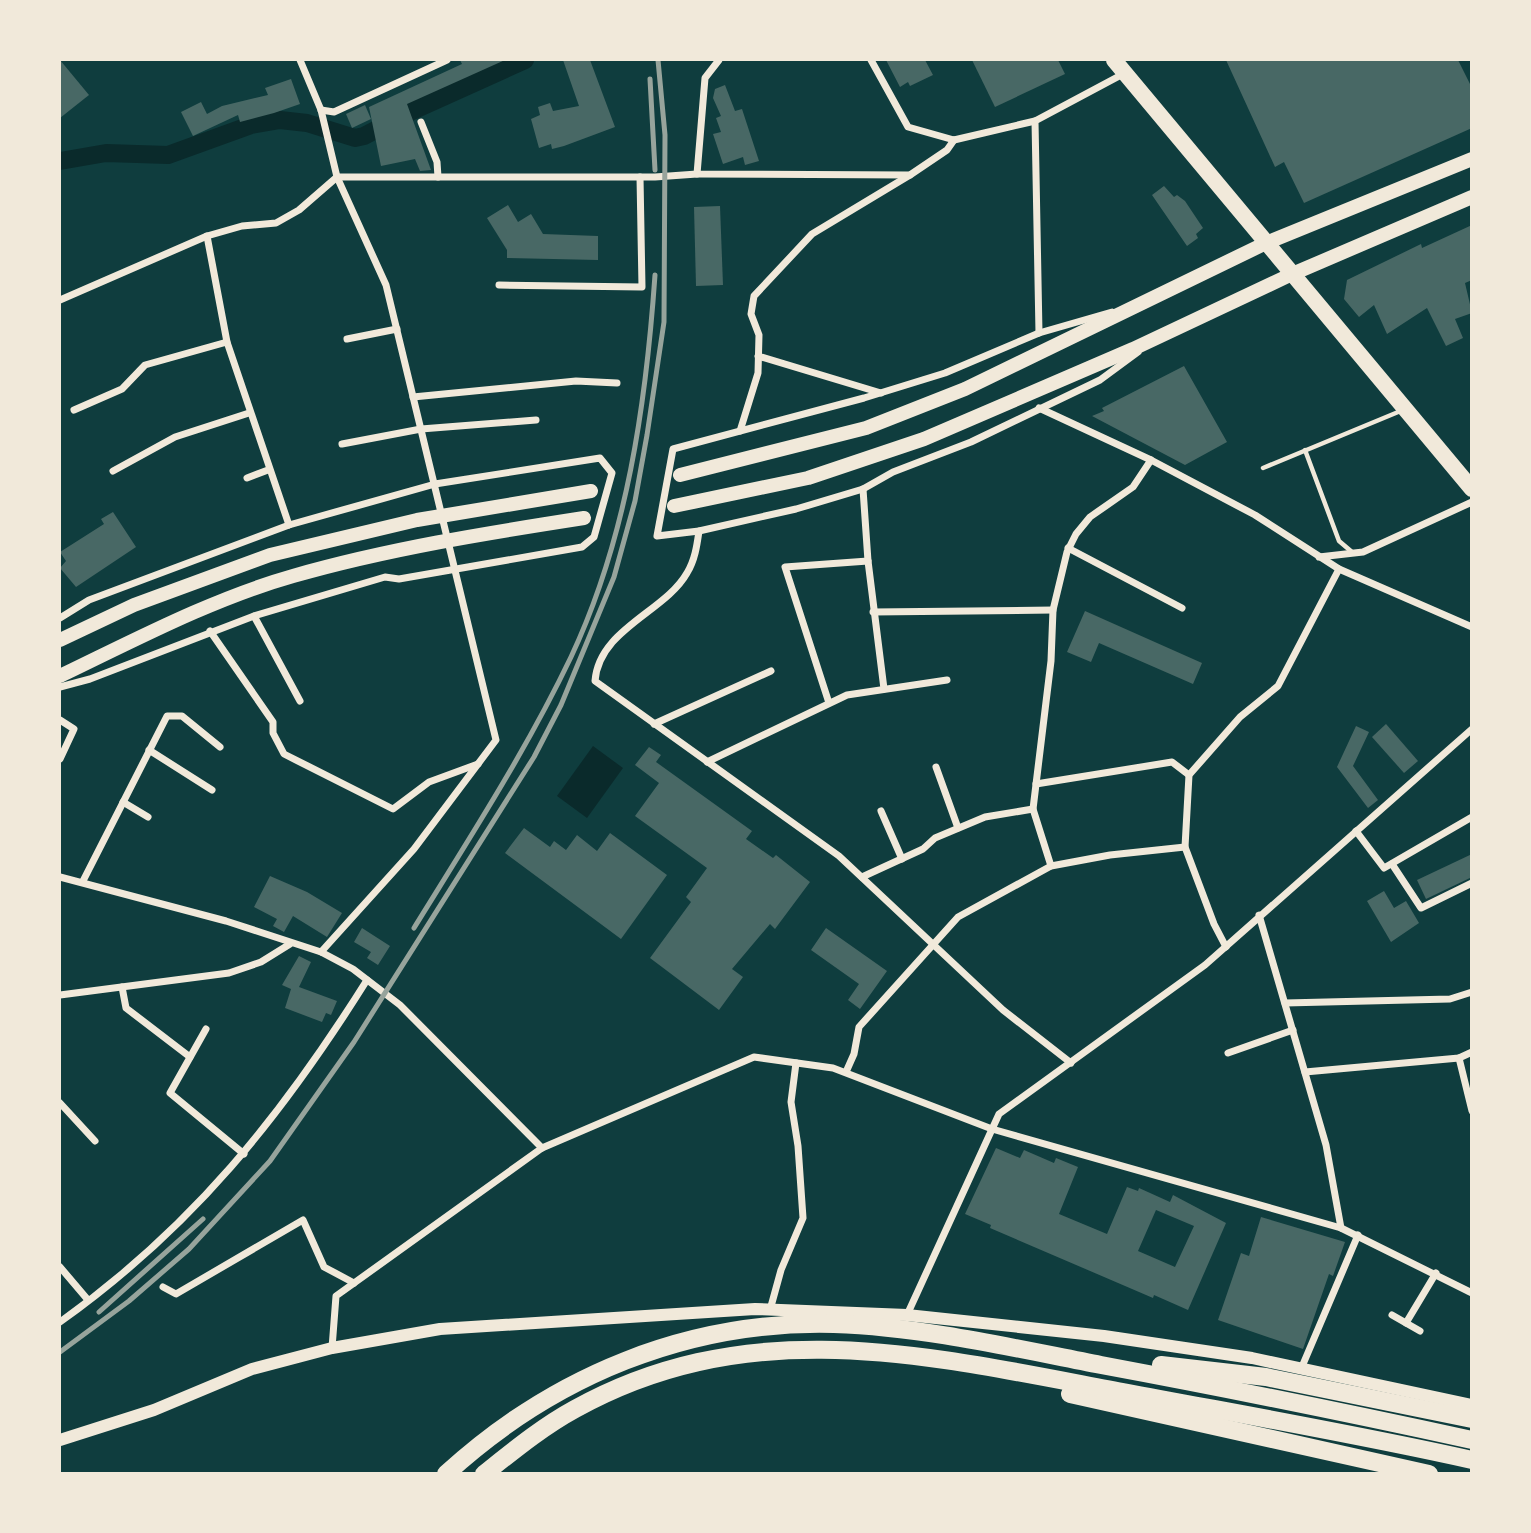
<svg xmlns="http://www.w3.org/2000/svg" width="1531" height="1533" font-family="Helvetica,sans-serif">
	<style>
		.water { fill: #0a2a2b }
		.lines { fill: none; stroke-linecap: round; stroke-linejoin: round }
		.canal { stroke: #0a2a2b; stroke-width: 18 }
		.building { fill: #486865; fill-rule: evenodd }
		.service { stroke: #f1e9da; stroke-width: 4.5 }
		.minor { stroke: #f1e9da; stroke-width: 7 }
		.tertiary { stroke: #f1e9da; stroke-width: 12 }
		.primary { stroke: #f1e9da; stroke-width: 14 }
		.trunk { stroke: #f1e9da; stroke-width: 16 }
		.motorway { stroke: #f1e9da; stroke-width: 18 }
		.rail { stroke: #97a49c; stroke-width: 5 }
	</style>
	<rect width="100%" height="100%" fill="#0f3d3e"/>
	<path class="water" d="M593,746L623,768L587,818L557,796Z"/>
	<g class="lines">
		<path class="canal" d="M60,161L106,153L168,155L251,125L280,120L307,123L355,138L364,136L412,111L525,60"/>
	</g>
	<g class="building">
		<path d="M60,60L89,95L60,118Z"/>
		<path d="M460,60H505L407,104L431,170L420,171L415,159L381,166L369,107L462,64Z"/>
		<path d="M563,60H590L615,127L564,146L552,149L551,144L539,148L531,119L540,115L538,107L550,103L553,111L579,106Z"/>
		<path d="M886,60H925L933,75L910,86L908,82L900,87Z"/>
		<path d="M972,60H1058L1065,74L995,107Z"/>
		<path d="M1226,60H1458L1472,88V128L1304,203L1284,162L1275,167Z"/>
		<path d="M291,79L300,104L274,113L240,122L238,115L193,136L181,112L201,102L207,114L222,106L268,95L265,88Z"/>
		<path d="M725,85L735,111L742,109L759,161L745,165L743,157L723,164L713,134L721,132L716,118L721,116L713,98L715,89Z"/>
		<path d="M365,105L371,119L352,128L346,114Z"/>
		<path d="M1164,186L1174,197L1177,195L1185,201L1203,228L1196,234L1198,238L1187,246L1152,195Z"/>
		<path d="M508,205L518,222L531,214L543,234L598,236V260L507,258V250L487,218Z"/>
		<path d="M720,206L723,285L696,286L694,207Z"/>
		<path d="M1472,225V280L1465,283L1472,313L1455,319L1463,338L1446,346L1427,308L1387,334L1374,305L1359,317L1344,299L1347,280L1421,244L1422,248Z"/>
		<path d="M1184,366L1227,442L1185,465L1092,416L1104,411L1102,408Z"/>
		<path d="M113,512L136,547L76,587L60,568L66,561L60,552L104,524L101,519Z"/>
		<path d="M1085,611L1202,663L1193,684L1099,643L1091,662L1067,652Z"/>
		<path d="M1386,724L1418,761L1404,773L1372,737Z"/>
		<path d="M1356,726L1369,732L1353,766L1378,800L1368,808L1337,767Z"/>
		<path d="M649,747L661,755L656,762L752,831L746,839L773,858L776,855L810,882L775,929L770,924L732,969L743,977L719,1010L650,958L691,902L686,897L707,868L635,816L659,783L635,765Z"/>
		<path d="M524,828L550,847L554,841L566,850L577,835L597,851L610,833L667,875L621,939L505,853Z"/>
		<path d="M1472,854V877L1426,899L1417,880Z"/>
		<path d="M270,876L307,892L342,913L327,937L293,916L284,932L273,926L277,919L254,907Z"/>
		<path d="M1384,891L1394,908L1406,901L1419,923L1391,942L1367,901Z"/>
		<path d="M362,928L390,946L378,965L367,958L371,952L354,942Z"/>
		<path d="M826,928L887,971L860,1009L848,1000L859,984L811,950Z"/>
		<path d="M299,956L311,962L299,987L337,1001L331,1015L326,1013L322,1022L285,1008L291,989L282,985Z"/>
		<path d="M996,1148L1020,1158L1024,1150L1054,1163L1056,1158L1078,1167L1059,1214L1107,1234L1127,1187L1138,1191L1139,1188L1170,1202L1173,1195L1226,1223L1188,1310L1154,1295L1153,1298L990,1228L991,1225L965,1214ZM1156,1210L1194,1226L1175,1267L1138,1251Z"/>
		<path d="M1261,1217L1345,1242L1333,1276L1329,1274L1303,1349L1218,1320L1241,1253L1249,1256Z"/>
	</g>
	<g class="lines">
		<g class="service">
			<path d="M1305,450L1339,541L1352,552"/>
			<path d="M1263,468L1403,410"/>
		</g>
		<g class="minor">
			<path d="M300,60L321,110L337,177L386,285L496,740L414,849L321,952"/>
			<path d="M719,60L705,78L697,174L910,175L947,150L954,140"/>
			<path d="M871,60L908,127L954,140L1035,121"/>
			<path d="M321,110L334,112L447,60"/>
			<path d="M421,122L437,162L438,177"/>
			<path d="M207,236L227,342L289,525"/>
			<path d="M499,285L642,287L640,177"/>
			<path d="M60,300L207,236L242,226L276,223L299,210L337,177H655L697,174"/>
			<path d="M1112,312L1039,333L945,373L864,398L673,449L657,536L699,531L796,509L863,489L893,472L971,442L1100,380L1138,352"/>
			<path d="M1039,333L1035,121L1125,73"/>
			<path d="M347,339L397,329"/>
			<path d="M758,356L881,393"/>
			<path d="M413,397L576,381L617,383"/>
			<path d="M1039,408L1151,460L1255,515L1339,569L1472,627"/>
			<path d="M74,410L122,389L145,365L227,342"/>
			<path d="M740,431L758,373L759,335L751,314L754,296L812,234L910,175"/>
			<path d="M342,444L421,429L536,420"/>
			<path d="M113,471L175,437L249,413"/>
			<path d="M247,478L268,470"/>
			<path d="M863,489L868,561L884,689"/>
			<path d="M699,531C697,545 695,560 687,573C665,612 599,629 595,681L839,856L1003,1010L1071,1063"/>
			<path d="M1068,548L1182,608"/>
			<path d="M1319,557L1363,552L1472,502"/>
			<path d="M873,612L1053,610"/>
			<path d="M254,616L300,701"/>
			<path d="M60,618L89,600L289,525L435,484L600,458L612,473L594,537L582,547L399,579L385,577L254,616L90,679L60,687"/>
			<path d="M210,631L273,722V733L284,754L393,809L429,782L478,764"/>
			<path d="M829,703L785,567L868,561"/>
			<path d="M60,720L74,729L60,759"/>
			<path d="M654,724L771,671"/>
			<path d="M149,750L212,790"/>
			<path d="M707,762L847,695L947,680"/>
			<path d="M936,767L958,828"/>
			<path d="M1036,784L1172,762L1189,775"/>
			<path d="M123,802L148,817"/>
			<path d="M881,811L902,859"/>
			<path d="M1356,831L1384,868L1472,817"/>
			<path d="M1392,864L1421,908L1472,883"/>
			<path d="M1051,866L1033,809L1051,661L1053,610L1067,552L1076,534L1090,517L1133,487L1151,460"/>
			<path d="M60,877L226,921L321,952L353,969L400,1005L542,1148"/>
			<path d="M862,877L923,849L935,838L985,817L1033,809"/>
			<path d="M83,881L167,716H182L220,747"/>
			<path d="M1259,915L1326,1145L1341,1228"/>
			<path d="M1226,947L1214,924L1185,847L1189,775L1240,717L1278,686L1339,569"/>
			<path d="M122,987L126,1008L190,1057"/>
			<path d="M60,995L229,973L261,962L290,944"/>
			<path d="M1285,1003L1450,999L1472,992"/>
			<path d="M206,1029L170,1093L244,1154"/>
			<path d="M1228,1053L1293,1030"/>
			<path d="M1459,1058L1472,1111"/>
			<path d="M846,1072L854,1054L859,1027L958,917L1051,866L1110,855L1185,847"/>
			<path d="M1305,1072L1459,1058L1472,1052"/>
			<path d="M60,1103L95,1141"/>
			<path d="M60,1267L88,1300"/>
			<path d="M163,1287L176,1294L303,1220L324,1267L354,1283"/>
			<path d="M770,1310L781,1270L803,1218L798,1146L791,1102L796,1063"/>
			<path d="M907,1315L999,1114L1205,965L1472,729"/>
			<path d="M1392,1315L1420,1331"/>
			<path d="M60,1322C192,1228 281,1117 367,980"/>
			<path d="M1406,1323L1436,1273"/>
			<path d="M332,1348L336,1296L542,1148L754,1057L833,1068L992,1129L1341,1228L1472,1293"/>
			<path d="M1301,1369L1358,1235"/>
		</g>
		<path class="tertiary" d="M60,1440L154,1410L252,1369L332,1348L440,1329L755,1309L907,1315L1104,1336L1252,1358L1472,1405"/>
		<g class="primary">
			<path d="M680,475L866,428L965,389L1266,243L1472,159"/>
			<path d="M674,506L808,478L924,439L1133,349L1290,275L1472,197"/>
			<path d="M60,640L134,605L270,555L417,520L591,491"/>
			<path d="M60,676C135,640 212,599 293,576C387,549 487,533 584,518"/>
		</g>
		<path class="trunk" d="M1114,60L1472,489"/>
		<g class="motorway">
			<path d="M1161,1365L1266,1377L1472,1419"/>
			<path d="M1070,1394L1429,1474"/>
			<path d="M446,1474C553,1376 688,1320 834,1324C924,1327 1013,1348 1101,1365C1225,1388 1348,1413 1472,1440"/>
			<path d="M484,1474C513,1451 542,1427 575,1409C754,1310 934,1357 1123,1392C1239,1414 1356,1434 1472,1460"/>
		</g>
		<g class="rail">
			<path d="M650,79L655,170"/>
			<path d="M414,928C469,839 526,751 571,657C627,538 646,404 655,275"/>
			<path d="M99,1312L203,1219"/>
			<path d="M60,1352L129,1301L189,1249L270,1161L354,1042L534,757L561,705L614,577L635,501L647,435L664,322L665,135L658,60"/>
		</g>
	</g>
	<rect width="1531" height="1533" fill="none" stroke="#f1e9da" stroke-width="122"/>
</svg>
